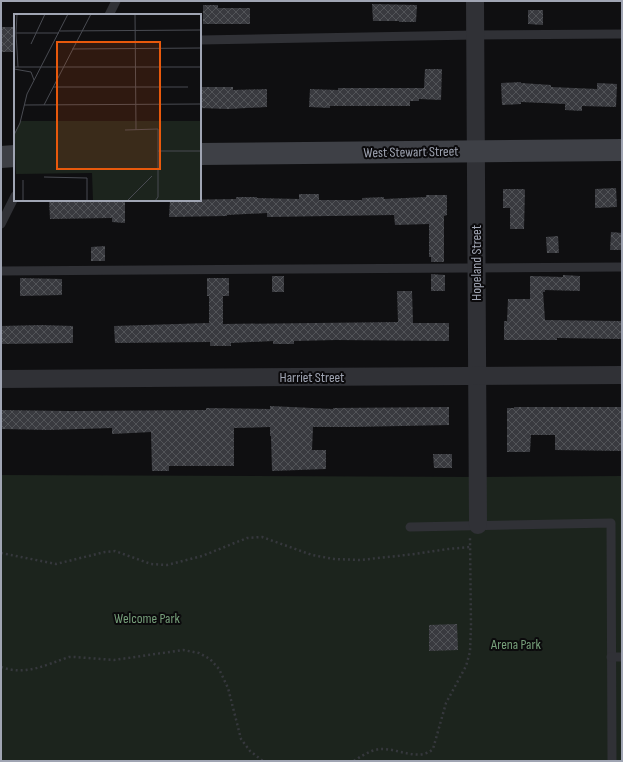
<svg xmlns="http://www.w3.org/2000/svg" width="623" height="762" font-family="'Sofia Sans Condensed',sans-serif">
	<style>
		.park { fill: #1c241d }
		.building { fill: url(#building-cross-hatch) }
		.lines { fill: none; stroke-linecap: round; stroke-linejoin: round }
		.path { stroke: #36383d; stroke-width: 2.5; stroke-dasharray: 2 3; stroke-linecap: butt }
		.service { stroke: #303136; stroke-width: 9 }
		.minor { stroke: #303136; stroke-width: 18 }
		.secondary { stroke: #3e4046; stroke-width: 22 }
		.labels { text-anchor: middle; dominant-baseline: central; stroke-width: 4; stroke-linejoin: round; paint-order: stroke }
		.street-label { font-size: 14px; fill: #a0a5b3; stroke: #0b0a0c }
		.park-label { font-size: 14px; fill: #769f7a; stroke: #0b0a0c }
		.inset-road { fill: none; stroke: #494b52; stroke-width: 1 }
		.view { fill: #e8590c; fill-opacity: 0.15; stroke: #e8590c; stroke-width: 2 }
		.inset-edge { fill: none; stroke: #a0a5b3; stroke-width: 2 }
	</style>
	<defs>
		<pattern id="building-cross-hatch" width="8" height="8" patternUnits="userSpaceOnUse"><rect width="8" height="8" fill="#393a3f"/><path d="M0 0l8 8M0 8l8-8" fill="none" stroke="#525458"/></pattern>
	</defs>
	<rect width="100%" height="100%" fill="#0f0f11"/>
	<path class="park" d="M1,475L479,477L622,476V761H1Z"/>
	<g class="building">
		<path d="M372,4L417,5L416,22H399V21H373Z"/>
		<path d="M203,5H218V8H250V24H203Z"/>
		<path d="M528,10H543V25L528,24Z"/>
		<rect x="1" y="27" width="14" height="25"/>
		<path d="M425,69H442L441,100L419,99V101H410V106H330V108L309,107L310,89L338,90V88H424Z"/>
		<path d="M521,82V83L551,85V87L597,89V83L617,84L616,107L582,106V111L565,110V104L521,102V104L502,105L501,83Z"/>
		<path d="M200,87H233V90L267,89V107L228,109L200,108Z"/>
		<path d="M616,188L617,207L595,208V189Z"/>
		<path d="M503,189H524L525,190L524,229H510V208H503Z"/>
		<path d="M299,194H319V200H362V198L384,197V199L426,197V195H447V215L444,216V262H431V257H429V224L395,225L394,215L267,217V213L227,215V216L169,217L170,200L236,199V197H257V198L299,199Z"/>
		<path d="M49,200H125V223L112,222V218L50,219Z"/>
		<path d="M611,232L622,233V250H610Z"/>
		<path d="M558,236L559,253H547L546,237Z"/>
		<path d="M105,246V261H91V247Z"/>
		<path d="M431,274L445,275V291H431Z"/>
		<path d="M563,275L580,276V291L545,290V292H543L545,320L622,321V339L557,338V340H504V321H507L508,299H530V276L563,277Z"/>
		<rect x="272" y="276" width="12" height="16"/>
		<path d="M20,278L62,279V295L20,296Z"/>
		<path d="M207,278H229V296H223V324L398,322L397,291H412L413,323H449V341L336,340L294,341V344H273V341L231,343V346H210V342L115,343L114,326L209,323V296H207Z"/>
		<path d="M41,325L73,326V343L1,344V326Z"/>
		<path d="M270,406L333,409V408L449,407V425L354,427H313L312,450H326V469L272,471L271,436H270V427L234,428V466H169V471H152L151,432L112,434V428L49,430L1,429V410L70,411L206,410V408L270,409Z"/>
		<path d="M514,407H622V451L555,450V435H531L530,452H507V408H514Z"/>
		<path d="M433,454H452V468H434Z"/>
		<path d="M457,624L458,650L429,651V625Z"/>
	</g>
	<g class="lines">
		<g class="path">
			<path d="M1,553L56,564L105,552L115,551L151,564L167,565L202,556L247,538L262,537L312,555L334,559L360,560L415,554L448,549L470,547"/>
			<path d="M1,667C26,676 45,665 69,657H75L114,660L183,650L199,653L210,659L219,669L228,688L241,739L250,751L263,761"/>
			<path d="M354,761C361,756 371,750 380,749C398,748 419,762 433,749L446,703L466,666L470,652L471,626L470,538"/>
		</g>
		<g class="service">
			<path d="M109,15L116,1"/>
			<path d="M200,40L475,35L622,34"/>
			<path d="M1,224L15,196"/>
			<path d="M1,271L622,267"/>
			<path d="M410,527L611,523L612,761"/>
			<path d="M611,657H622"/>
		</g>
		<g class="minor">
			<path d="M475,1L478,525"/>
			<path d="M1,379L622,375"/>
		</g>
		<g class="secondary">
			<path d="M200,154L622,150"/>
			<path d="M1,157L15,156"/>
		</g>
	</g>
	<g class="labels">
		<g class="street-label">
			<text transform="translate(411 152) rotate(-1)">West Stewart Street</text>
			<text transform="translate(476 263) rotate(-90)">Hopeland Street</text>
			<text x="312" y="377">Harriet Street</text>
		</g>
		<g class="park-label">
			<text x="147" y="618">Welcome Park</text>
			<text x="516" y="644">Arena Park</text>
		</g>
	</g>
	<g transform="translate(14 14)">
		<rect width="187" height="187" fill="#0f0f11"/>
		<path d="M7,107H187V187H79L78,159L2,160L0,120Z" fill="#1c241d"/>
		<path class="inset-road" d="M3,0L2,19H45M121,0L122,116M46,17L187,16M2,19L4,53M17,30L31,0M58,35L187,34M0,53H187M0,55L17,58L20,66M39,73H174M10,91L187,90M30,91L77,0M111,116L144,115V183L141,187M0,121L6,109L13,80L54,0M144,137H187M30,163L73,164V187M9,166V187M113,187L138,162"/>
		<path class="view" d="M43,28H146V155H43Z"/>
		<rect width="187" height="187" class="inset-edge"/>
	</g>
	<rect width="623" height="762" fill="none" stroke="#a0a5b3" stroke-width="4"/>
</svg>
